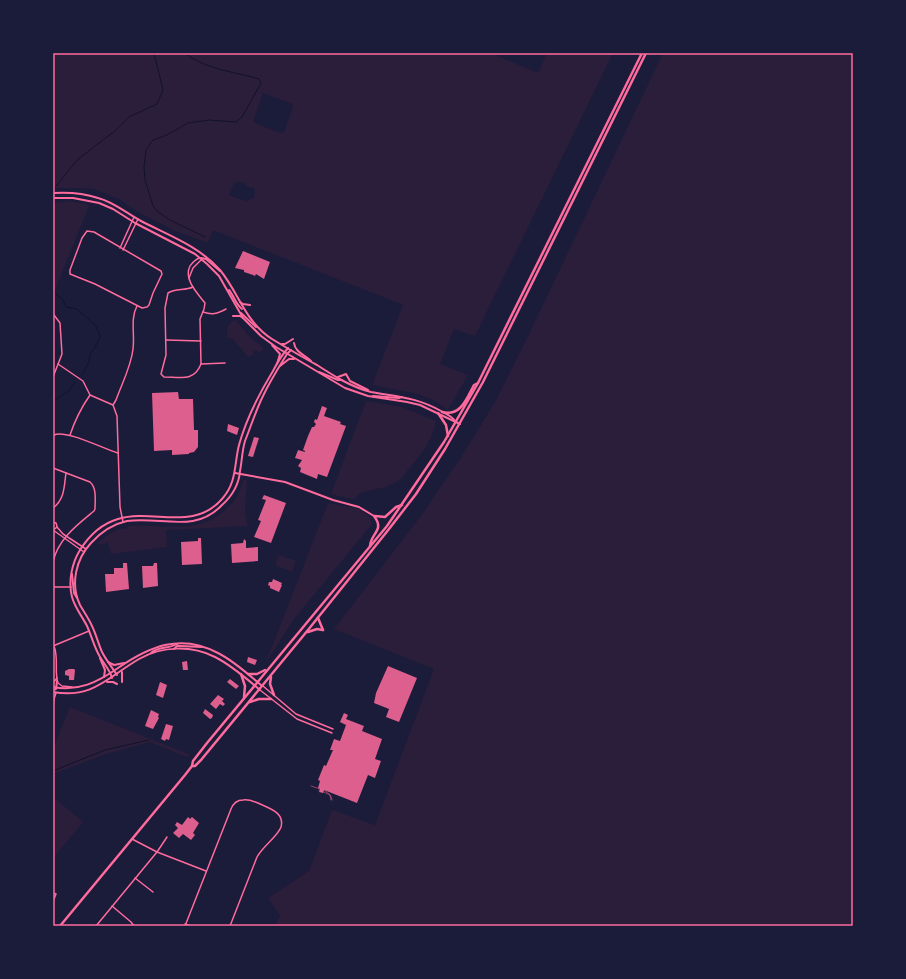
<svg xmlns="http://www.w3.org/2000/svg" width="906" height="979" font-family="Figtree,sans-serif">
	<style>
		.green { fill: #2a1e3b; fill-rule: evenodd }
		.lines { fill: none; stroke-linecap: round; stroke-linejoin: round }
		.stream { stroke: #12122b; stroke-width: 1 }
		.building { fill: #dd5f8e }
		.service { stroke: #ff6b9d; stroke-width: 0.5 }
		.minor { stroke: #ff6b9d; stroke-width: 1.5 }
		.tertiary { stroke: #ff6b9d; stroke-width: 2 }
		.secondary { stroke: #ff6b9d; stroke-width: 2 }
		.primary { stroke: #ff6b9d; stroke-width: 2.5 }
		.neatline { fill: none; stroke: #ff6b9d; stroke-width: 1.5 }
	</style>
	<rect width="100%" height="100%" fill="#1b1b3a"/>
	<g class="green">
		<path d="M53,53H493V54L538,73L547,53H613L475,336L454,329L440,364L468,375L448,410L435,401L418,394L372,385L403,305L213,230L208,243L175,231L138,212L119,199L104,193L93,189L81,188H53ZM263,93L292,104L293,107L284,132L280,133L253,122ZM238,182H243L247,186L255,189V193L254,198L246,201L242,200L229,195L234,184Z"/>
		<path d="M663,53H853V926H275L280,915L268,898L309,871L332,810L375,825L434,669L334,629L420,517L460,459L495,402L531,330Z"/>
		<path d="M70,201L87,204L89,206L53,295V203Z"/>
		<path d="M236,320L248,335L264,348L262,351L258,352L257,350L253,352L254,354L248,357L233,339L227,337C227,329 227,322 236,320Z"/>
		<path d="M366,401L402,407L436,421L434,430L426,447L400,480L386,487L363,492L353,499L347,498L331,494Z"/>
		<path d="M244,480H247L245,512L248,526L166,530L167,547L111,554L108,542L102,545L97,544C105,536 111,532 121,528L123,529L127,528L128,526C162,523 196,536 224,511C229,506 235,501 238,494C241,490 241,484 244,480Z"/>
		<path d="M328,503L359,509L370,517L372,524L294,619L266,662Z"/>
		<path d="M279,555L296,561L292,572L275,565Z"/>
		<path d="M70,707L191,755L186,757L150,742L106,754L53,774V749Z"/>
		<path d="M53,797L83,822L53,858Z"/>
	</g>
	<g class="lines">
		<g class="stream">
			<path d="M185,53C203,69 236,72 259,79L261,83L242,117L236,122L209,120L188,123L167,135L153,140L146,150L144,167L145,180L153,206L158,212L170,220L205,237"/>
			<path d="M53,190L77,160L116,130L129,117L157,104L163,90L154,53"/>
			<path d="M53,291L63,300L66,307L77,309L96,326L99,334L100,337L95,347L90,355L89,362L82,375"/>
			<path d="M53,401L69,391L75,382"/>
			<path d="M53,771L105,750L149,740"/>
		</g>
	</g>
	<g class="building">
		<path d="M243,251L270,262L264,279L256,274L255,276L253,275L244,272V270L235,268Z"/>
		<path d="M178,392L179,399H193L194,430H198V447L194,452L189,453V454L172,455V450L154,451L152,393Z"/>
		<path d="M322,406L327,408L324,416L341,422L340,424L346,426L327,477L318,474L317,479L300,472L301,468L298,466L302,460L295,458L298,450L305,452V451L303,450L308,436L312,427H314L316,424L314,422L315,419L317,420Z"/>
		<path d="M228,424L239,428L237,435L227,431Z"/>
		<path d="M254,437L259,438L253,457L248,456Z"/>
		<path d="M264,495L286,503L271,543L254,537L261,521L258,520L266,500L262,499Z"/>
		<path d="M198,538H201L202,564L182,565L181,542L198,541Z"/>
		<path d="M244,539L246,541V548L258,547V561L232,563L231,544L243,543Z"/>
		<path d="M123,563H127L129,589L106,592L105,574H114V568H123Z"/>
		<path d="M154,563H157L158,586L143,588L142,566H153Z"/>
		<path d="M273,579L282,583L281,585H282L279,592L270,588V586L268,585L269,582H272Z"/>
		<path d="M248,657L257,660L255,665L247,662Z"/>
		<path d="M187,661L188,670H183L182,662Z"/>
		<path d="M388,666L417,678L399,722L386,717L389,709L374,703L376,693Z"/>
		<path d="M69,669H74L75,670L74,680H69V676L65,675V671Z"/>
		<path d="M230,679L239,686L236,689L227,682Z"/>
		<path d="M160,682L167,685L163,698L156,695Z"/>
		<path d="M218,695L224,699L222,701L225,704L223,706L220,704L216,709L210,704Z"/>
		<path d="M205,709L213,715L212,718L210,719L203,713Z"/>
		<path d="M151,710L159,714L158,717L159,718L153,729L145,726Z"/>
		<path d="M344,713L348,715L346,719L364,726L362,731L382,739L375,759L381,761L375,778L368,775L357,803L324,790L323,793L319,792L320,789L318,788L320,781L318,780L324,765L326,766L333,750H330L334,739L340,741L346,725L340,722Z"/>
		<path d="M166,724L173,726L169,740L166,739L165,741L161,739Z"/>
		<path d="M188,817L190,819L192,817L199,823L193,833L195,835L191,840L183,834L179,838L173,833L178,828L175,825L177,822L182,825Z"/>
	</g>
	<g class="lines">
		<g class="service">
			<path d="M311,786C319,789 332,791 332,800"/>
			<path d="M319,790L330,795L331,800"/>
		</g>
		<g class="minor">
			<path d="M87,231L94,232L161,271L162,274L153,293L149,305L147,307L142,308L95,284L70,274V270L82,238Z"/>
			<path d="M120,248L134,217"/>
			<path d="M123,250L138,219"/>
			<path d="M200,258C195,259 193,262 190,266C183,279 198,294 205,303L204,309L200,319L201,364L225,363"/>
			<path d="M189,278L193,268L201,260"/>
			<path d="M193,287C184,291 176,288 168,293L165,308L166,355L161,374L164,377C180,377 194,382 201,364"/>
			<path d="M203,312C212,315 217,314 226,309"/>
			<path d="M166,340L201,341"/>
			<path d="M58,364L83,381L90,395L113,405L117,416L120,507L123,522"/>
			<path d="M53,377L62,354L60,323L54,315"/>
			<path d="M113,405L116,400C122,383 131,367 133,349C135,334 130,319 137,306"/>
			<path d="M54,435C65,429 104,449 118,453"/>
			<path d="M70,435C75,420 81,408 90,395"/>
			<path d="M53,468L90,482C97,488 95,500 95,509L94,511C77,525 58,539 53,562"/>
			<path d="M53,508C65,499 64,486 66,473"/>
			<path d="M53,522L56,523L57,526L56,528L53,530"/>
			<path d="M57,527L63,534L86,549"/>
			<path d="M53,530L84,552"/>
			<path d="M53,587H71"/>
			<path d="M53,646L89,631"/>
			<path d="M54,646C59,659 54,672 58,683L62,686L72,687"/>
			<path d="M53,683L57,678"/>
			<path d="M263,686L296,714L333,729"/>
			<path d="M260,690L297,719L332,733"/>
			<path d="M53,702L56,693"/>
			<path d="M132,839L157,852L206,871"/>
			<path d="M135,878L153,892"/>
			<path d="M53,893L56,894L54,899"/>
			<path d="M112,906L131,922L134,926"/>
			<path d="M185,924L191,926"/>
			<path d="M96,926L157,852L167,837"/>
			<path d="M185,926L231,809C233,804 237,800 243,800C248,799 253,801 258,803C268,808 285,812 281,827C278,836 263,846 257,857L230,926"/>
		</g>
		<g class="tertiary">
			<path d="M235,473L285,482L333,500L359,507L374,516"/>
			<path d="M72,574L74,593L77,598"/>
			<path d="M117,675C112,667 106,660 102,652C98,643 96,634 92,626C89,619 84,612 80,605C70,584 76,559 91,543C101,532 113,524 127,521C161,516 195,534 222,505C232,496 239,484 240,471C242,461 242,451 245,441C251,426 256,410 263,396C270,381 279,367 287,354L291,350"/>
			<path d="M112,678C110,670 104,664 100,657C94,647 92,637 87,626C82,616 75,608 72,597C68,581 72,563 80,550C122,483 183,544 222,499C237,482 234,465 239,445C246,419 259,394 273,371C277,363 282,355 288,348"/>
		</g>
		<g class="secondary">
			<path d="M53,193C68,192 83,193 98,198C114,202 126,213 141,221C168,235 199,246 220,270C239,293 245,322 272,339C287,348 302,357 317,365C334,376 351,387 371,392C398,397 416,397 441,411C446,414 452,416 455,421"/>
			<path d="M53,198H73L99,203L113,209L135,223L195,254L207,264L219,276L243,318L261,336L276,347L345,388L368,396L407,402L420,405L460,424"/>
			<path d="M201,258L206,259L220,271"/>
			<path d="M229,290C234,296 236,305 242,309"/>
			<path d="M240,302L243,304L250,305"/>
			<path d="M241,313L256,327"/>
			<path d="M233,316H240L243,318"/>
			<path d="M294,343C295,352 305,355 311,361"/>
			<path d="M282,344H285L293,339"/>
			<path d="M272,345L280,354L277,364"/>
			<path d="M280,366L289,359H294"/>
			<path d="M319,372L338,380H342"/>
			<path d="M338,377L346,374L350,381L368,390"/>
			<path d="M373,396L399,398L402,397"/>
			<path d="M174,649L177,646H180L202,647"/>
			<path d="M151,653C158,646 169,649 177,644"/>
			<path d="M100,658L105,670L104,677"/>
			<path d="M108,662L114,665L124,663"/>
			<path d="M107,682H113L117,684"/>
			<path d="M122,682V672"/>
			<path d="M53,687C78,692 98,682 118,668C150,646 181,633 218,653C234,661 248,674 262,686"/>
			<path d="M53,690L56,689L57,681"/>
			<path d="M53,692C93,699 108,677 139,659C162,646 191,645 215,657C231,665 246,678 260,690"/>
		</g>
		<g class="primary">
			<path d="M442,412C461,417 467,398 474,385L478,383"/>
			<path d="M438,413L446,425L448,436"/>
			<path d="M375,516L385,517L396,507L402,505"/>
			<path d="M370,546C371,533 385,530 374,516"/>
			<path d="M318,618L323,630"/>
			<path d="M308,632L317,629L323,630"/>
			<path d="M241,674L245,686L244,697"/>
			<path d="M248,674H257L265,670"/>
			<path d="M271,677L270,684L274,695"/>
			<path d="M250,702L259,699H271"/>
			<path d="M192,766H195L201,760L308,630L389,529L416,494L445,449L483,382L646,53"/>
			<path d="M60,926L185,775L192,766L193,761L207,743L387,526L444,442L478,383L642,53"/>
		</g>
	</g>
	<rect width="906" height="979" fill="none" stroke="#1b1b3a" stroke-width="108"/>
	<rect x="54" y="54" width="798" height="871" class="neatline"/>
</svg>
